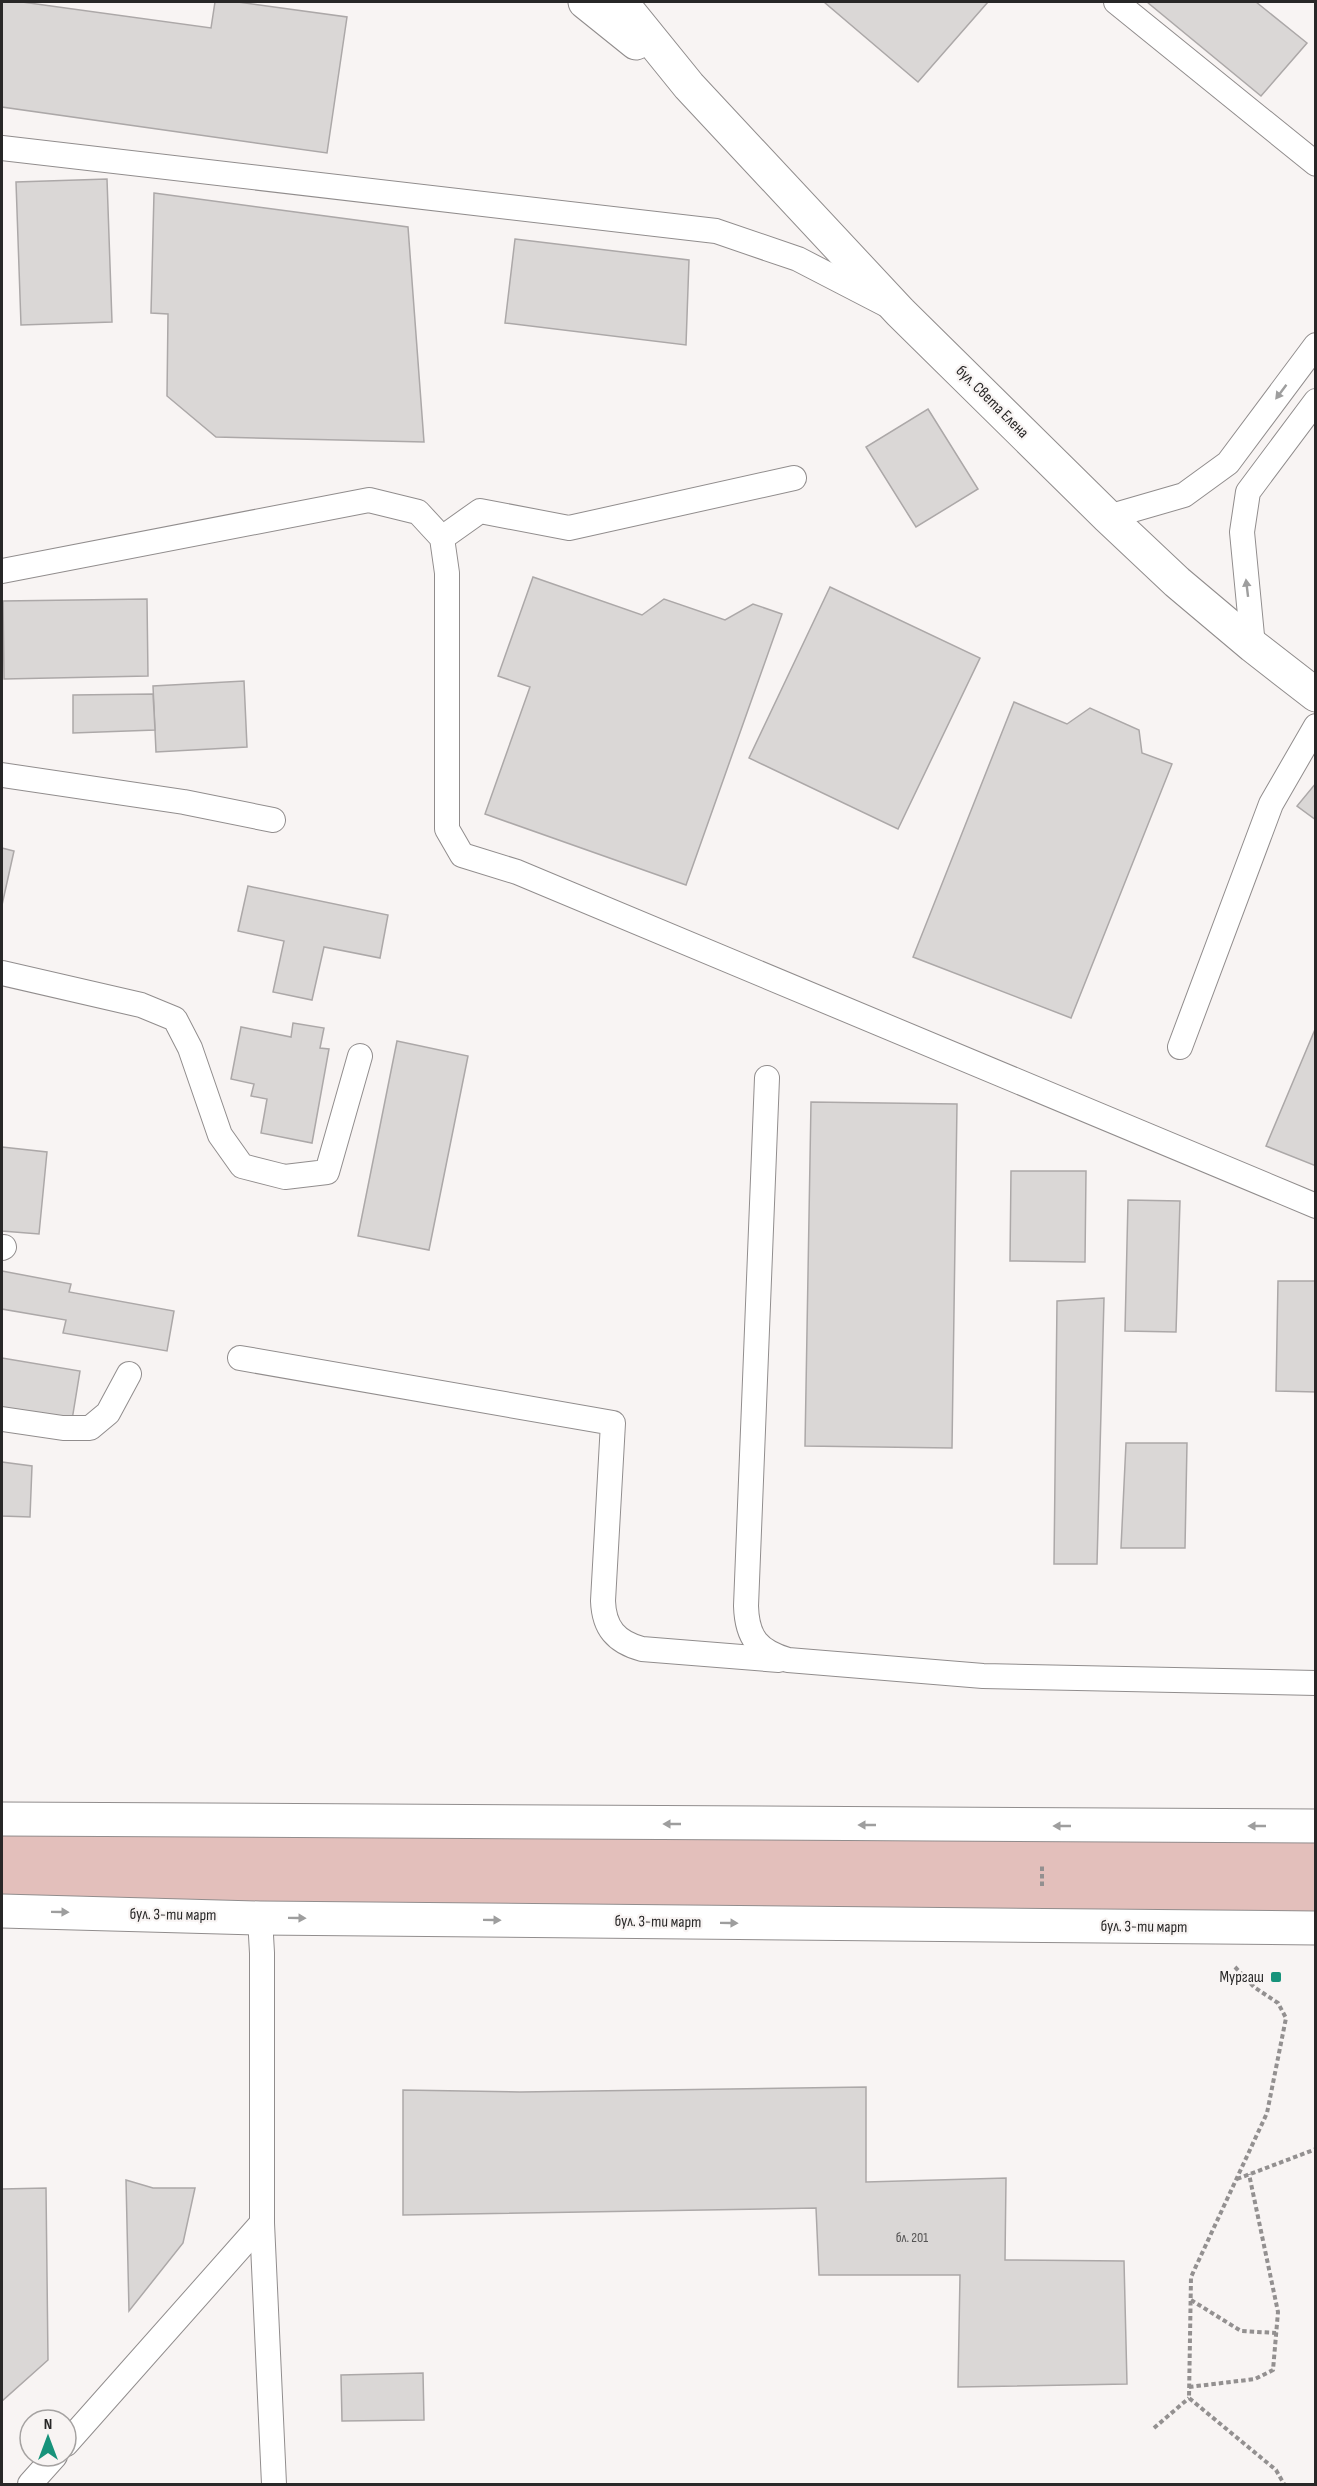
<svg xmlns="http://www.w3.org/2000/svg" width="1317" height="2486" font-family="'Sofia Sans Condensed',sans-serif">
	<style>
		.green { fill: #e3bfbb }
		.building { fill: #dad7d6; stroke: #aca8a8; stroke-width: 1.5 }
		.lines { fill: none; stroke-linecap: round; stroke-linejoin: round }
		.service-casing { stroke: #918d8d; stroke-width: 26 }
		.tertiary-casing { stroke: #918d8d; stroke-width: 35 }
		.path { stroke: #939090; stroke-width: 4; stroke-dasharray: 4.5 3; stroke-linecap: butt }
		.service { stroke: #fff; stroke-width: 24 }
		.tertiary { stroke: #fff; stroke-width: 33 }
		.oneway { fill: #9e9e9e }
		.poi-dot { fill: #17937b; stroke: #f8f4f3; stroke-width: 2 }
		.labels { text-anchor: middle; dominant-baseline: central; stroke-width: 4.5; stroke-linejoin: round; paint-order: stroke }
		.number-label { font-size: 14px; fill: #545353 }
		.street-label { font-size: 16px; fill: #282727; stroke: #f8f4f3 }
		.poi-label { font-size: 16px; fill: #282727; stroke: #f8f4f3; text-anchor: end }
	</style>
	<rect width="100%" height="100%" fill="#f8f4f3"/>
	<path class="green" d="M2,1819L1315,1826V1925L2,1909Z"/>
	<g class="building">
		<path d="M2,2H22L211,28L215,2H238L347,17L327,153L2,107Z"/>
		<path d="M824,2H988L918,82Z"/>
		<path d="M1147,2H1256L1307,43L1261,96Z"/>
		<path d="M107,179L112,322L21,325L16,182Z"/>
		<path d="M154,193L408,227L424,442L216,437L167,396L168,314L151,313Z"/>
		<path d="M515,239L689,260L686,345L505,323Z"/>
		<path d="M928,409L978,489L916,527L866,447Z"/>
		<path d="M533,577L642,615L664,599L725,620L753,604L782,614L686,885L485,814L530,687L498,676Z"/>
		<path d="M830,587L980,658L898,829L749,758Z"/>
		<path d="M147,599L148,676L4,679L3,601Z"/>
		<path d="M244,681L247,747L156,752L153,686Z"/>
		<path d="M153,694L155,730L73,733V695Z"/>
		<path d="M1014,702L1067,724L1090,708L1139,730L1142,753L1172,764L1071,1018L913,957Z"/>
		<path d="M1316,783V820L1297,806Z"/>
		<path d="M2,848L14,851L2,905Z"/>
		<path d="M248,886L388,915L380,958L324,947L312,1000L273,992L284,941L238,931Z"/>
		<path d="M293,1023L324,1028L320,1048L329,1049L312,1143L261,1133L267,1099L251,1096L254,1084L231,1079L241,1027L291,1037Z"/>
		<path d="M1316,1027V1166L1266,1146Z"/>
		<path d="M397,1041L468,1056L429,1250L358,1236Z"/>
		<path d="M811,1102L957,1104L952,1448L805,1446Z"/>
		<path d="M2,1147L47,1152L39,1234L2,1231Z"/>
		<path d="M1011,1171H1086L1085,1262L1010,1261Z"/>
		<path d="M1128,1200L1180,1201L1176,1332L1125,1331Z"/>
		<path d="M2,1271L71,1284L69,1292L174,1311L167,1351L63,1333L66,1320L2,1309Z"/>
		<path d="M1278,1281H1316V1392L1276,1391Z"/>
		<path d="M1104,1298L1097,1564H1054L1057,1301Z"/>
		<path d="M2,1358L80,1371L72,1420L2,1408Z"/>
		<path d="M1126,1443H1187L1185,1548H1121Z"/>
		<path d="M2,1462L32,1466L30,1517L2,1516Z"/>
		<path d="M866,2087V2182L1006,2178L1005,2260L1124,2261L1127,2384L958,2387L960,2275H819L816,2208L403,2215V2090L520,2092Z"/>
		<path d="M126,2180L153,2188H195L183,2243L129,2311Z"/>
		<path d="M46,2188L48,2360L2,2401V2189Z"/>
		<path d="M423,2373L424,2420L342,2421L341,2375Z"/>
	</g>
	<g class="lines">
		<g class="service-casing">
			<g id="service">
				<path d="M1116,2L1316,164"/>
				<path d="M2,148L716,231L798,259L885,304"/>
				<path d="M1108,517L1184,495L1228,463L1316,345"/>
				<path d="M442,538L480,511L569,528L794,478"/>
				<path d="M2,571L369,500L418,512L442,538L447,573V829L462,855L517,872L1316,1206"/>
				<path d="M1253,646L1242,532L1248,492L1316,401"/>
				<path d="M2,775L184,802L273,820"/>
				<path d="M2,973L141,1005L175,1019L190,1048L220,1135L242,1166L285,1177L327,1172L360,1056"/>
				<path d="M1180,1047L1271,804L1316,726"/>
				<path d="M767,1078L746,1606C747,1638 758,1651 788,1660L983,1676L1316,1683"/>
				<path d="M2,1248L4,1247"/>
				<path d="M240,1358L613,1423L603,1601C604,1628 616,1642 642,1649L779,1660"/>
				<path d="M2,1419L63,1428H90L108,1413L129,1374"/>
				<path d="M260,1918L262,1953V2223L274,2484"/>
				<path d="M66,2444L262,2223"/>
				<path d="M30,2484L55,2456"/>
			</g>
		</g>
		<g class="tertiary-casing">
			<g id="tertiary">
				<path d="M585,2L636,43"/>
				<path d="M621,2L689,86L900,312L1108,517L1177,582L1253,646L1316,695"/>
				<path d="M2,1819L1316,1826"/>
				<path d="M2,1911L260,1918L1316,1928"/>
			</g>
		</g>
		<g class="path">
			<path d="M1042,1886V1864"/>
			<path d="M1235,1967L1254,1987L1278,2003L1286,2018L1267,2113L1191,2277L1189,2398L1276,2470L1284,2484"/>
			<path d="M1237,2179L1316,2149"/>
			<path d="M1191,2300L1241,2331L1276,2333"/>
			<path d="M1189,2387L1255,2379L1273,2370L1278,2312L1249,2174"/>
			<path d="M1154,2428L1189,2398"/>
		</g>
		<use href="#service" class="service"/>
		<use href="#tertiary" class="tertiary"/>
	</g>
	<defs><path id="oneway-solid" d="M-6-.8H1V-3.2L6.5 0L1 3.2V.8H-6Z" transform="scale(1.5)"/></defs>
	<g class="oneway">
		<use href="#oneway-solid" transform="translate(1281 392) rotate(127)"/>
		<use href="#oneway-solid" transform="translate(1247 588) rotate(-97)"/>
		<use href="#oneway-solid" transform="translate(672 1824) rotate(-180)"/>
		<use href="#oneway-solid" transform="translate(867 1825) rotate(-180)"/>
		<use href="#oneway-solid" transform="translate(1062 1826) rotate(-180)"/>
		<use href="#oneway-solid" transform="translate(1257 1826) rotate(-180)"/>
		<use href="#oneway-solid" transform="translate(60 1912) rotate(1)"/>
		<use href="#oneway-solid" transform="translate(297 1918) rotate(1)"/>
		<use href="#oneway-solid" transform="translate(492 1920) rotate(1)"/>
		<use href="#oneway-solid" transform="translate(729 1923) rotate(1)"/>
	</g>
	<rect class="poi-dot" x="1270" y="1971" width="12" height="12" rx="3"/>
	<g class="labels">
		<g class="number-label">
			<text x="912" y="2237">бл. 201</text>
		</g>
		<g class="street-label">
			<text transform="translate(992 402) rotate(45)">бул. Света Елена</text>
			<text transform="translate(173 1915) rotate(1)">бул. 3-ти март</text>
			<text transform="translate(658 1922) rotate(1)">бул. 3-ти март</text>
			<text transform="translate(1144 1927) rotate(1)">бул. 3-ти март</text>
		</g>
		<g class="poi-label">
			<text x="1264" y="1977">Мургаш</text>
		</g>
	</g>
	<rect width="1317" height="2486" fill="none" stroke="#282727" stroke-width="6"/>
	<g transform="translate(48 2438)"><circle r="28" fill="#f8f4f3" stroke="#a5a2a1" stroke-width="1.5"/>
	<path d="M0-4.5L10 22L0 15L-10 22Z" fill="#17937b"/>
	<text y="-9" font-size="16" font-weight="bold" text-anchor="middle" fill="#282727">N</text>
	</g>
</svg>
